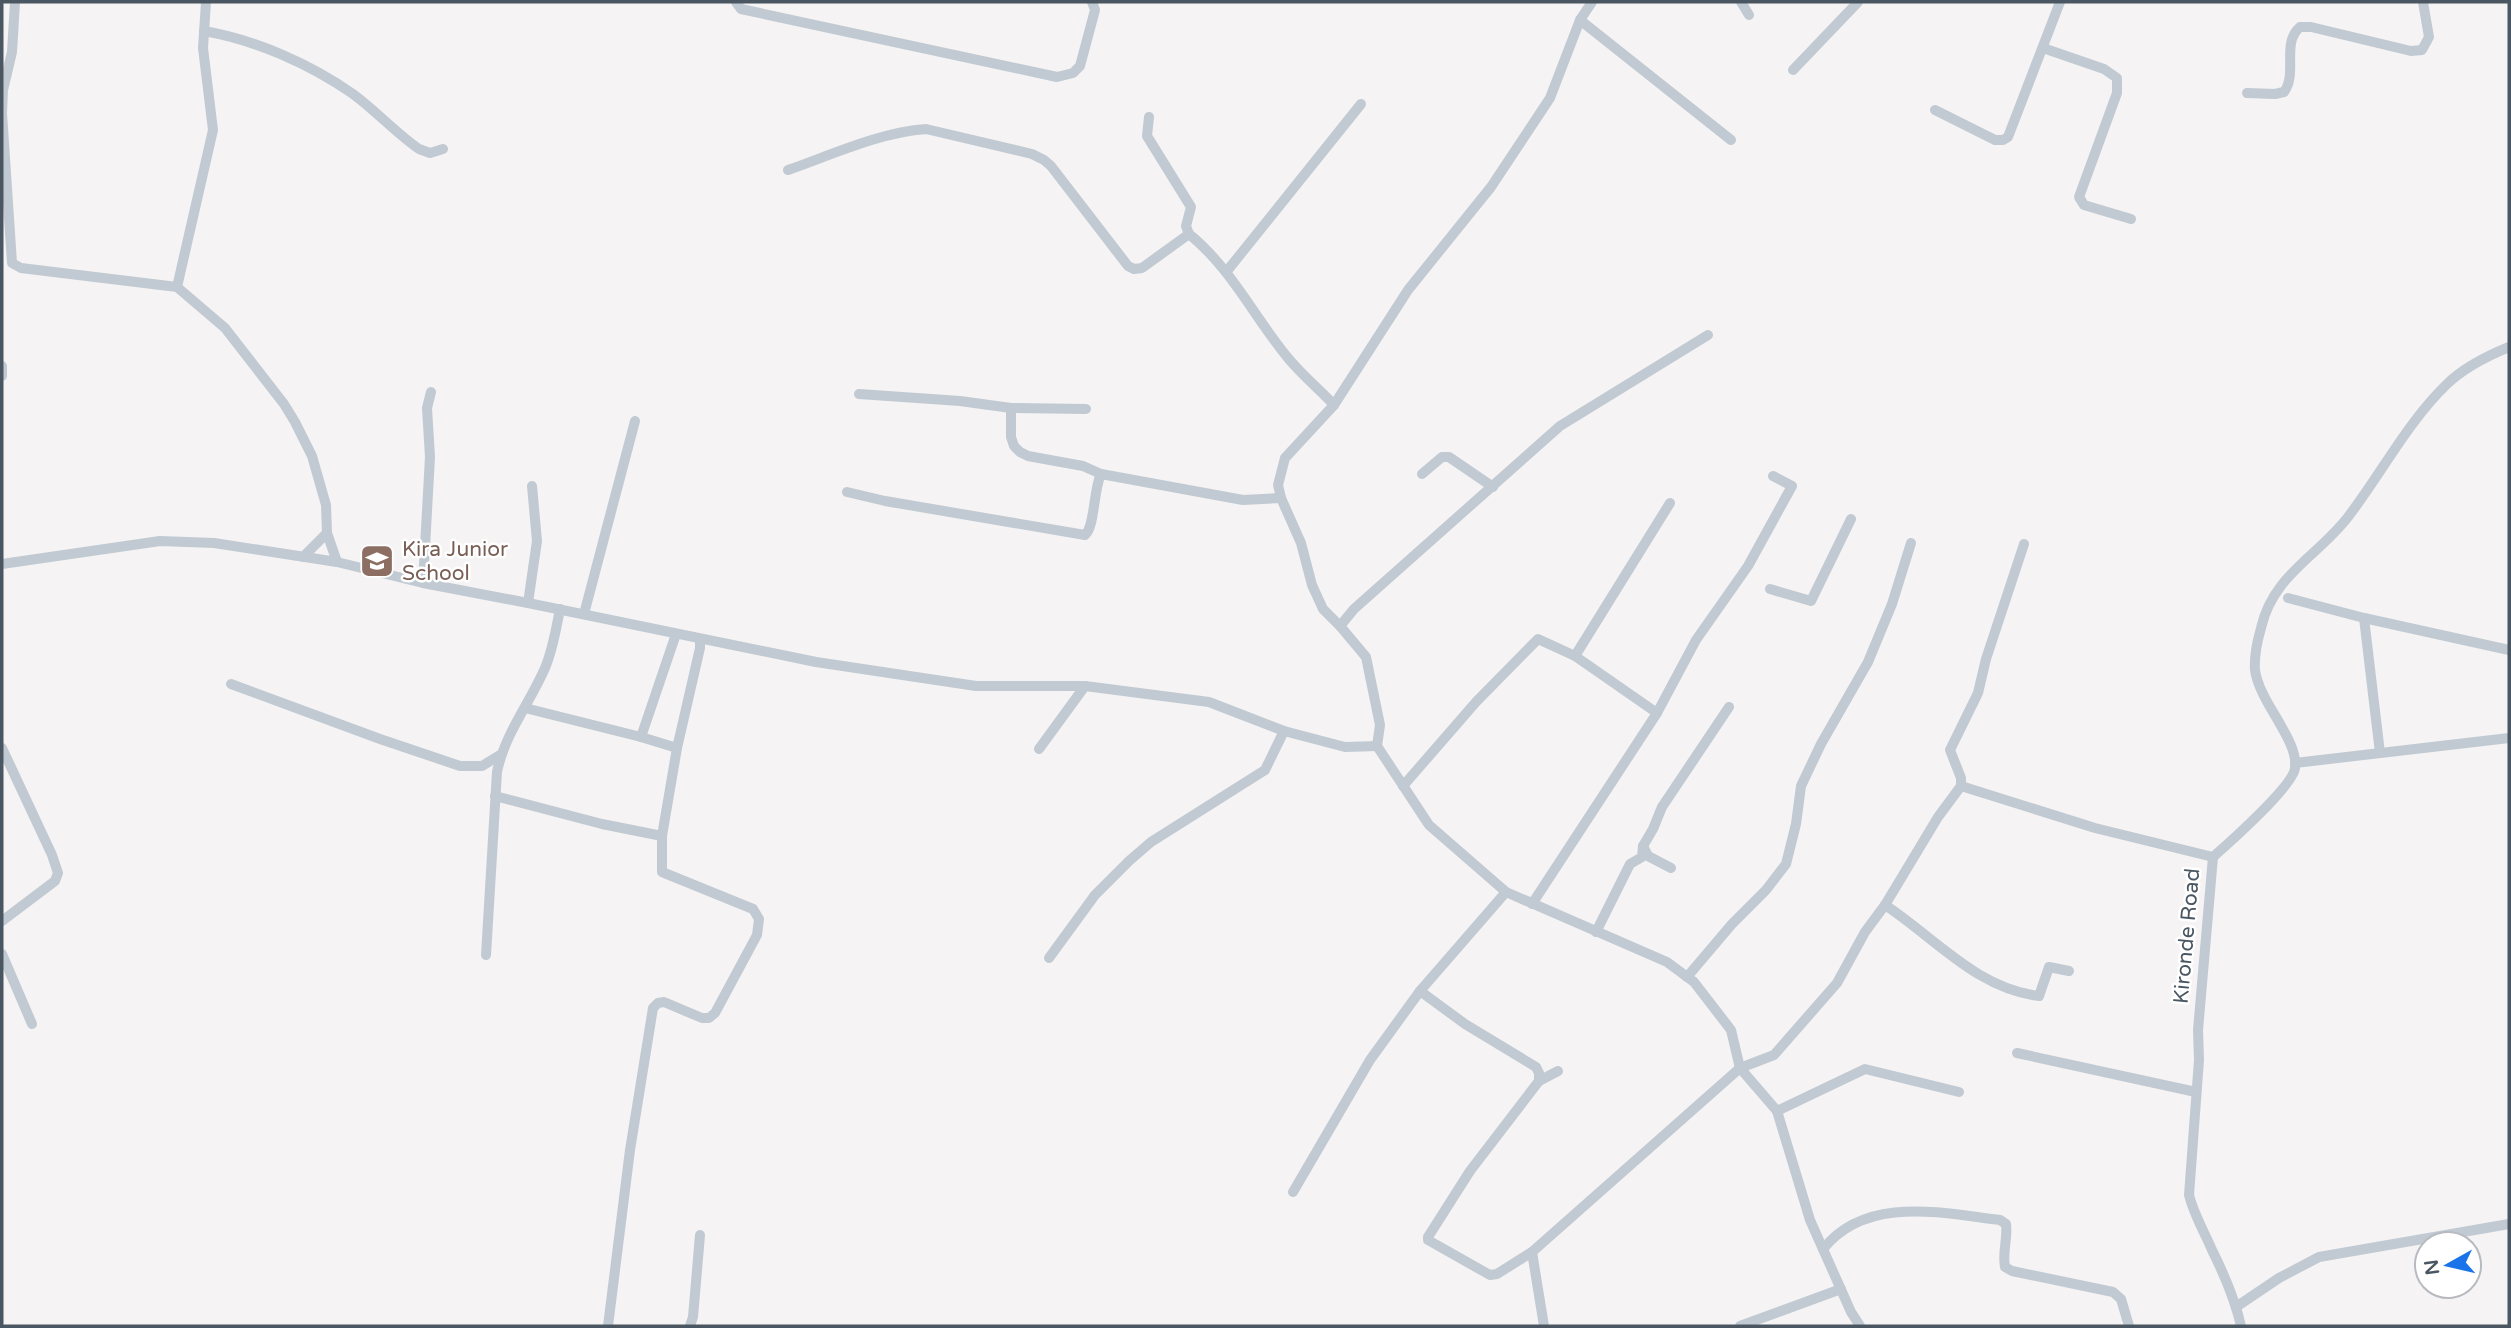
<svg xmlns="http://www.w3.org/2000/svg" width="2511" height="1328" font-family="'Varela Round',sans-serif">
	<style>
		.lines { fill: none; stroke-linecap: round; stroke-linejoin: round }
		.minor { stroke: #c1cad2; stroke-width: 10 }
		.labels { text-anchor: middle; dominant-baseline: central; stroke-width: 5; stroke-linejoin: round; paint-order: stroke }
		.education-label { font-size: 21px; fill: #785e54; stroke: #fff; text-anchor: start }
		.street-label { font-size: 21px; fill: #4a5661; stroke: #fff }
	</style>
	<rect width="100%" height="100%" fill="#f5f3f3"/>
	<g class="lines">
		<g class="minor">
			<path d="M15,2L12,52L3,90L2,113L12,263L21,268L177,287"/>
			<path d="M206,2L203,48L213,130L177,287L225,328L284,404L295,422L312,456L326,505L327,533L337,562"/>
			<path d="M736,2L741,9L1057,77L1073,73L1080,66L1095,10L1092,2"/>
			<path d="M1741,2L1749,15"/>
			<path d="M1580,20L1731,140"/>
			<path d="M204,31C256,40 310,64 353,94C376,111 396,133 419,149L430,153L443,149"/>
			<path d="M2043,48L2104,69L2117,78V93L2079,197L2084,205L2131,219"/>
			<path d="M1793,70L1858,2"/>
			<path d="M2247,93L2275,94L2284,92C2298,73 2281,43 2300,27H2311L2411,51L2422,50L2429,37L2423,2"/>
			<path d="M1935,110L1995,140H2003L2008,137L2060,2"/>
			<path d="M1149,117L1147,136L1191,207L1186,226L1189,234"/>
			<path d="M788,170C831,155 881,132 926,129L1032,154L1044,160L1051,166L1128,266L1134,269L1142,268L1189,234C1231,268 1254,317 1288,358C1302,375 1319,389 1334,405"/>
			<path d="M1227,271L1361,104"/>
			<path d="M1708,335L1560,426L1354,609L1340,626L1366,657L1380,725L1377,746L1429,825L1506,892L1667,962L1694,982L1731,1030L1740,1068L1777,1111L1810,1220L1851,1312L1860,1326"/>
			<path d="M2,366V376"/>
			<path d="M859,394L960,401L1011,408V437L1014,446L1020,452L1028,456L1083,466L1101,474L1243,500L1281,498"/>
			<path d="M1011,408L1086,409"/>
			<path d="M1422,474L1442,457H1449L1493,487"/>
			<path d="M847,492L885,501L1085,535C1095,527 1093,491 1101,474"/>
			<path d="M303,557L327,533"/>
			<path d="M2,564L160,541L214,543L337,562L423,583L528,603L816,662L976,686H1085L1209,702L1284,731L1345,747L1377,746"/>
			<path d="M423,583L430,457L427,408L431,392"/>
			<path d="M1770,589L1811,601L1851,519"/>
			<path d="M2288,598L2364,618L2509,650"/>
			<path d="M528,603L537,541L532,486"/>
			<path d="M584,614L635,421"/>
			<path d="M2364,618L2380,753"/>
			<path d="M1340,626L1323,609L1312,585L1301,543L1281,498L1278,485L1285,458L1334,405L1408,290L1491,187L1550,98L1580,20L1592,2"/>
			<path d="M1575,656L1670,503"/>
			<path d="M231,684L380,739L460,766H482L500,755"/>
			<path d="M525,708L641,737L676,634"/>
			<path d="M641,737L677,748"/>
			<path d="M2,748L52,855L58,873L55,881L2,921"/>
			<path d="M1039,749L1085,686"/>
			<path d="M2295,763L2509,738"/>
			<path d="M1403,786L1476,702L1538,639L1575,656L1657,713"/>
			<path d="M1961,786L2095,828L2213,857"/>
			<path d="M495,796L602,824L662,836V872L753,909L759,919L757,935L715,1013L709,1018H702L664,1002L658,1003L653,1008L630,1150L608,1326"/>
			<path d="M662,836L677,748L700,648V639"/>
			<path d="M1643,846L1653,829L1662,807L1729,707"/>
			<path d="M1532,904L1657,713L1696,640L1748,566L1792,486L1773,476"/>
			<path d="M1885,905C1934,937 1977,989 2039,996L2049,967L2069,971"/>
			<path d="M1596,932L1630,864L1642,857L1643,846L1648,856L1671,868"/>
			<path d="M2,954L32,1024"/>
			<path d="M486,955L497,772C505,733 530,703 545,668C553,649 556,629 560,609"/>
			<path d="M1049,958L1095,895L1129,861L1151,842L1265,770L1284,731"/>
			<path d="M1687,977L1732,924L1766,890L1786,864L1796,824L1801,786L1821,744L1868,662L1892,604L1911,543"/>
			<path d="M1420,991L1465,1024L1536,1067L1539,1073V1081L1470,1171L1428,1237V1240L1490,1275L1497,1274L1532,1252L1740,1068L1774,1055L1837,983L1865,932L1885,905L1938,817L1961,786V778L1950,750L1978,693L1986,659L2024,544"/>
			<path d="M2017,1053L2196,1092"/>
			<path d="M1539,1081L1558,1071"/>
			<path d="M1777,1111L1865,1069L1959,1092"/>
			<path d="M1293,1192L1370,1060L1420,991L1506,892"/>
			<path d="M1823,1249C1866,1195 1941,1213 2000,1220L2006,1224C2008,1239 2002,1252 2005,1267L2012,1271L2113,1292L2121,1299L2129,1326"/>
			<path d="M1532,1252L1544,1326"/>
			<path d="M2236,1307L2279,1278L2319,1257L2509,1224"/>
			<path d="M690,1326L693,1317L700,1235"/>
			<path d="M1740,1326L1841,1289"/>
			<path d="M2241,1326C2235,1300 2224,1274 2212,1250C2204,1231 2194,1215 2189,1195L2199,1060L2198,1030L2213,857C2229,843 2293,786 2295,768C2299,740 2259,702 2255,670C2254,656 2257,642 2261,628C2273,575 2317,557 2348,517C2381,474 2407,423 2446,385C2463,368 2487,356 2509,347"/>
		</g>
	</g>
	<defs>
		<g id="school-square" transform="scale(1.75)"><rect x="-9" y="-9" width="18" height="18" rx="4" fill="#8d6e63" stroke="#fff"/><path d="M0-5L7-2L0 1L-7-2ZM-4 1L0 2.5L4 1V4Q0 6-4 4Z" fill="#fff"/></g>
	</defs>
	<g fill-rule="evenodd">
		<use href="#school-square" x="377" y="561"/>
	</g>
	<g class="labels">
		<g class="education-label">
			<text x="402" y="549">Kira Junior<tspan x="402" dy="24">School</tspan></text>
		</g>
		<g class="street-label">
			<text transform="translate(2187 936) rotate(-85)">Kironde Road</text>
		</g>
	</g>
	<rect width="2511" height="1328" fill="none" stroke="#4a5661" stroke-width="7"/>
	<g transform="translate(2448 1265) rotate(262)"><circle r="33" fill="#ffffff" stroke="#b7bbc0" stroke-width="2"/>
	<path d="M0-5L12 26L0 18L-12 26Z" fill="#1a73e8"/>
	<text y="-10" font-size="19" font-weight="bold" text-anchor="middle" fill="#4a5661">N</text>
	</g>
</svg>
